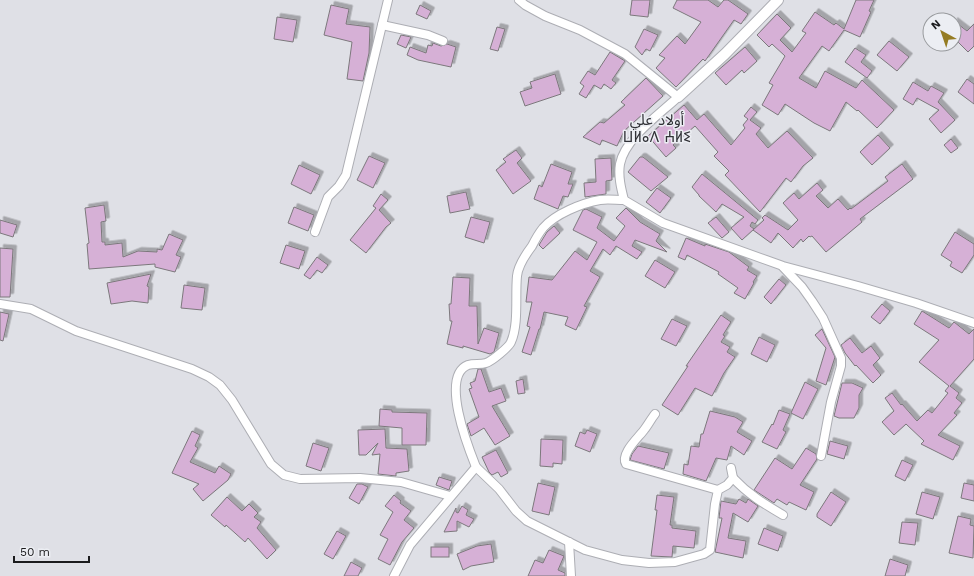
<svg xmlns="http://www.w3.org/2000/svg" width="974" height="576" font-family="'Work Sans','Noto Sans Arabic','Noto Sans Tifinagh',sans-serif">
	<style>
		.building { fill: #d6b0d6; stroke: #7c787c; filter: url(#shadow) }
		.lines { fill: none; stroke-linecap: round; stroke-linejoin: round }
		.minor-casing { stroke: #adaeb4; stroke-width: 10 }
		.tertiary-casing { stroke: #adaeb4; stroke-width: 12 }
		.minor { stroke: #fff; stroke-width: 8 }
		.tertiary { stroke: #fff; stroke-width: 10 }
		.labels { text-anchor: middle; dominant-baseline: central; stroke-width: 3; stroke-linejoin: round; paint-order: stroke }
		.quarter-label { font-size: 15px; fill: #303136; stroke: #eceef3 }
	</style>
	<defs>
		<filter id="shadow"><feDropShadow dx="3.5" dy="-3.5" stdDeviation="0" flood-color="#0004"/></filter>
	</defs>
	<rect width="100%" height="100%" fill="#dfe0e6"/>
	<g class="building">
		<path d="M632,0H650L648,17L630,15Z"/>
		<path d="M677,0H708L718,7L724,0H728L748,14L741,24L734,20L705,61L703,59L676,87L656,68L665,58L659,55L677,36L685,44L701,22L673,8Z"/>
		<path d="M856,0H874L869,11L871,12L860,37L844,30L829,51L822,46L799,78L816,88L825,71L856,88L862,80L894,110L877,128L858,110L857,111L846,102L830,131L814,123L785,104L778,115L762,105L773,85L769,83L785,56L772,44L769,47L757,35L777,14L791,28L780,40L792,52L806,33L802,31L815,12L834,25L836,23L844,29Z"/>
		<path d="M331,5L349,9L346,24L370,27L369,53L363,81L347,79L352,42L324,35Z"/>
		<path d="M420,5L431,11L427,19L416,14Z"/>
		<path d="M277,17L297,20L293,42L274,39Z"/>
		<path d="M954,21L967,31L974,24V46L968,52L954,38Z"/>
		<path d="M497,27L505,29L498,51L490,49Z"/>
		<path d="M644,29L658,35L650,51L646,49L642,55L635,47Z"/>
		<path d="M401,35L411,37L406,48L397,44Z"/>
		<path d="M889,41L909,57L897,71L877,55Z"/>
		<path d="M433,43L441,46L447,44L456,47L451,67L418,60L407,55L410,47L426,53L428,45L432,46Z"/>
		<path d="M745,47L757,61L744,73L742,70L726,85L715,73Z"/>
		<path d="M855,48L866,55L861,62L872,71L867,78L845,62Z"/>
		<path d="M610,52L625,61L612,80L616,83L611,89L604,84L601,89L594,85L586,98L579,94L584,86L580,83L588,71L595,75Z"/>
		<path d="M555,74L561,94L525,106L520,92L532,88L530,82Z"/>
		<path d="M646,78L663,96L624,131L617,146L602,140L600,145L583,137L600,122L604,123L625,105L621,102Z"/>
		<path d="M967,79L974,84V104L958,92Z"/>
		<path d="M913,82L928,91L931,86L944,93L938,102L955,120L941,133L929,119L939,110L917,98L913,105L903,99Z"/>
		<path d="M684,105L697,120L704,114L731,145L745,128L743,125L748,119L744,116L751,107L757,112L750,120L761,128L756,134L768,148L787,131L813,158L803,166L791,182L786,178L760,212L725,175L729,171L714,156L718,152L695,126L673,145L676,148L666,157L648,136Z"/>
		<path d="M878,135L890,148L872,165L860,152Z"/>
		<path d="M951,139L958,148L951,153L944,145Z"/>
		<path d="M516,150L522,158L517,163L531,181L513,194L496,170L506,162L503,159Z"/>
		<path d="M369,156L385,163L373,188L357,180Z"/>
		<path d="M640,157H643L668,177L651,191L628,172Z"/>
		<path d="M611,158L612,180L606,181V194L585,197L584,183L596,182L595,159Z"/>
		<path d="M551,164L572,172L568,184H573L568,197L563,196L558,209L534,199L539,185L542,187Z"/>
		<path d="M902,164L913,179L860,219L862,222L826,252L812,236L810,237L809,236L803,242L801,239L793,248L778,233L771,243L753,230L764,220L762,218L765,215L788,230L798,220L783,203L794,193L799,199L817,183L823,190L816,196L828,208L838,199L848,210L850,208L851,209L888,181L885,177Z"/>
		<path d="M299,165L320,175L311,194L291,184Z"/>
		<path d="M702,174L758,220L755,224L752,222L750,226L754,229L742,240L731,228L744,217L722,204L716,212L699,196V195L692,187Z"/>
		<path d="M657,188L671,198L660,213L646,202Z"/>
		<path d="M466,192L470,209L450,213L447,196Z"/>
		<path d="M381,194L388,200L379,210L391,223L386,227L366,253L350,240L376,208L373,206Z"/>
		<path d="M104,205L106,221L101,222L102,242H105V245L122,243L123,257L138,251L157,252V249L162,250L169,234L183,240L176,255L181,257L175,272L155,267V264L89,269L87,244L89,243L85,208Z"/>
		<path d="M294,207L314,215L308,231L288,223Z"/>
		<path d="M626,208L640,222L660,234L656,241L667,252L635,240L632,246L642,252L637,259L616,246L610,255L603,249L590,271L600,277L584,306L587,307L576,330L565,325L568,317L544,312L540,329H539L531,355L522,352L530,327L527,326L532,302H526L529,277L552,280L575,251L587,260L597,242L573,230L583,210L586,209L602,217L597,228L614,241L625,226L616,218Z"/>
		<path d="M471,217L490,222L484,243L465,237Z"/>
		<path d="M716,217L729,232L722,238L708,223Z"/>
		<path d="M0,220L17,225L13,237L0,233Z"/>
		<path d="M554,226L560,233L543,249L539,245L547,232Z"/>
		<path d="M955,232L974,244V255L962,273L950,266L952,262L941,255Z"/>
		<path d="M686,238L705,246V244L729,252L749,267L747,270L757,276L753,282L754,283L745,299L734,293L738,288L718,274L719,272L687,255L685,260L678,257Z"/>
		<path d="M286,245L305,251L299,269L280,263Z"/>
		<path d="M0,248L13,249L10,297H0Z"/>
		<path d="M317,257L328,265L322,273L317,270L310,279L304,275Z"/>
		<path d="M655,260L675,272L665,288L645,276Z"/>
		<path d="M151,274L147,286L149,287L148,303L132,301L111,304L107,283Z"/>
		<path d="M453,277L470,278L469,306H477L478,344L484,328L499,333L494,352L490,354L463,346V348L447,344L452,321H450L449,304H451Z"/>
		<path d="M779,279L786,285L771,304L764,297Z"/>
		<path d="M184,285L205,288L202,310L181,308Z"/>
		<path d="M882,304L890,311L880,324L871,317Z"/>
		<path d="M922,311L949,328L954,322L969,334L974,329V359L950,386L959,393L956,398L962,403L954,413L957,415L938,435L960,446L953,460L921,444L924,441L906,424L894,435L882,422L894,411L885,398L892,393L901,405L902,404L917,421L928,410L932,413L948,393L945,391L949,386L919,362L939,340L914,324Z"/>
		<path d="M0,312L9,314L3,341L0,340Z"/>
		<path d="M721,315L731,322L723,335L725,336L721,342L730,347L727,352L735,357L724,373L712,396L695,388L678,415L662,405L688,366H686Z"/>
		<path d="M672,319L687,326L676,346L661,339Z"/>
		<path d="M822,329L835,357L826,385L816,381L826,348L815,335Z"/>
		<path d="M759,337L775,345L767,362L751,354Z"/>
		<path d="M850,338L862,353L871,346L880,358L873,365L881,375L873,383L856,365L855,366L845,353L841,345Z"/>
		<path d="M478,369H481L489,392L501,388L506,401L492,406L510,436L495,445L484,428L471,436L467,424L479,417L469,389L472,388L470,383L475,381Z"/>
		<path d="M523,379L525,393L518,394L516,381Z"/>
		<path d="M805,382L818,389L803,419L791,413Z"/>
		<path d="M842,383H852L863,388L859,395V408L854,418H839L834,416Z"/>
		<path d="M380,409L392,410V412L427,413L426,445H402V428L379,426Z"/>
		<path d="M779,410L790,414L783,430L786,432L777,449L762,442L772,424L773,425Z"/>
		<path d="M710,411L735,417L743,422L737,432L752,441L744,455L731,446L727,460L716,458L706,481L683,474L684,464L688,465L691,446L699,447L701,434H703Z"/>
		<path d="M385,429L386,448L407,449L409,471L396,473V476L378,474L380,454L372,455L378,443L366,455H359L358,430Z"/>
		<path d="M587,430L597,434L590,452L575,446L580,432L585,434Z"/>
		<path d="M192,431L200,435L195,446L198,448L190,462L215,473L219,466L231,474L228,480L203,501L193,489L199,484L172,473Z"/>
		<path d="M541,439L563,440L562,464L553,463V467L540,466Z"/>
		<path d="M830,441L848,446L844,459L827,454Z"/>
		<path d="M313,443L329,448L321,471L306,466Z"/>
		<path d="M638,446L669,453L664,469L630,460L632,454Z"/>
		<path d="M806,448L816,454L817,459L800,485L814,492L806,510L789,502L787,505L777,499L774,503L754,490L775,458L792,469Z"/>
		<path d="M496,450L508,473L501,477L498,472L492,475L489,472L482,457Z"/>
		<path d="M902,460L913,465L905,481L895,476Z"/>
		<path d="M439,477L452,481L449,490L436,485Z"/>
		<path d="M538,483L555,487L549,515L532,511Z"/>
		<path d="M964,483L974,485V501L961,498Z"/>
		<path d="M357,484H362L368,487L359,504L349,498Z"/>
		<path d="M831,492L846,502L831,526L817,517V514Z"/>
		<path d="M922,492L940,497L933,519L916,514Z"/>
		<path d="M394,495L401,501L400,503L411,511L404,520L414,528L402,542L390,565L378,559L388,539L380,535L393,512L385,506Z"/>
		<path d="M657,495L674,497L670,525H672V528L696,531L694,548L673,546L672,557L651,556L657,510H655Z"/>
		<path d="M227,497L242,511L249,504L258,513L254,517L261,522L257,528L276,550L267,559L248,538L245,542L226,525L225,527L211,515Z"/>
		<path d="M739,499L746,503L748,499L758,506L748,522L733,513L728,538L746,541L743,558L715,552L722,518H719L721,501L736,504Z"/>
		<path d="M462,506L468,510L466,515L474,519L469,527L457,521V531L444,532L456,508V512L458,513Z"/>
		<path d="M958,516L971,519L970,525L974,526L973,558L949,553Z"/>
		<path d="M902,522L918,523L915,545L899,543Z"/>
		<path d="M764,528L783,536L778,551L758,544Z"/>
		<path d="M337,531L346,536L333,559L324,554Z"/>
		<path d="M491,544L494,562L471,566L463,570L457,554L477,546Z"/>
		<rect x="431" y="547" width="18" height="10"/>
		<path d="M549,550L564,556L558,570L565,573V576H528L535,560L543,563Z"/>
		<path d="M890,559L908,565L905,576H885Z"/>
		<path d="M351,562L362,568L358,576H344Z"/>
	</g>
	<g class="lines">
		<g class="minor-casing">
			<g id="minor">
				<path d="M519,0L525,5L545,16L580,30L625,54L678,97C660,114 625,138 620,164C618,176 621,188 624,200L663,223L783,266L858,286L916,303L974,323"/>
				<path d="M382,25L428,35L443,41"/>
				<path d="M315,232L328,197L339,186L346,175L388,0"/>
				<path d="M783,267L802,287L812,301L823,318L841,358V366L831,402L821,456"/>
				<path d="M0,304L31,309L76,331L192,369L209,377L220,385L232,400L271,464L284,475L300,479L360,478L401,482L450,496"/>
				<path d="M655,414C651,419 648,425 644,430C638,438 620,454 626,464L718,490"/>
				<path d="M476,467L499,489L516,511L527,521L585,550L622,560L649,563L675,562L704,554L710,550L715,504L718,490L727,485L733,478L731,468"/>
				<path d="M733,478C748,494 764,504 783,515"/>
				<path d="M569,542L571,576"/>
				<path d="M394,576L410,545L476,467C468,447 440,376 468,365C474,363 480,365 486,363C492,361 509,347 511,342C519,324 515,296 517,276C518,266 526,254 532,246C535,240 539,233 543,228C555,214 582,203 600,200C607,199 616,200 624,200"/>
			</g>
		</g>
		<g class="tertiary-casing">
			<path id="tertiary" d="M678,97L725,54L778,0"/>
		</g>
		<use href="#minor" class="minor"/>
		<use href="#tertiary" class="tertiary"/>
	</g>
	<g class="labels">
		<g class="quarter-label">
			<text x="657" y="120">أولاد علي<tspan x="657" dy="17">ⵡⵍⴰⴷ ⵄⵍⵉ</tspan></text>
		</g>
	</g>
	<g transform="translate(942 32) rotate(320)"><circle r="19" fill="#eceef3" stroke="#989a9d"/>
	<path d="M0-3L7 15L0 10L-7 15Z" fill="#957c23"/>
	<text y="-6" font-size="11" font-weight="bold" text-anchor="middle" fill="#1b1b1d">N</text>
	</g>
	<path d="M14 556v6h75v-6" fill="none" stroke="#1b1b1d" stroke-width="2"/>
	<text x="20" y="556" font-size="12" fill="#1b1b1d" stroke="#eceef3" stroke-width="3" paint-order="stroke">50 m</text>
</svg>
